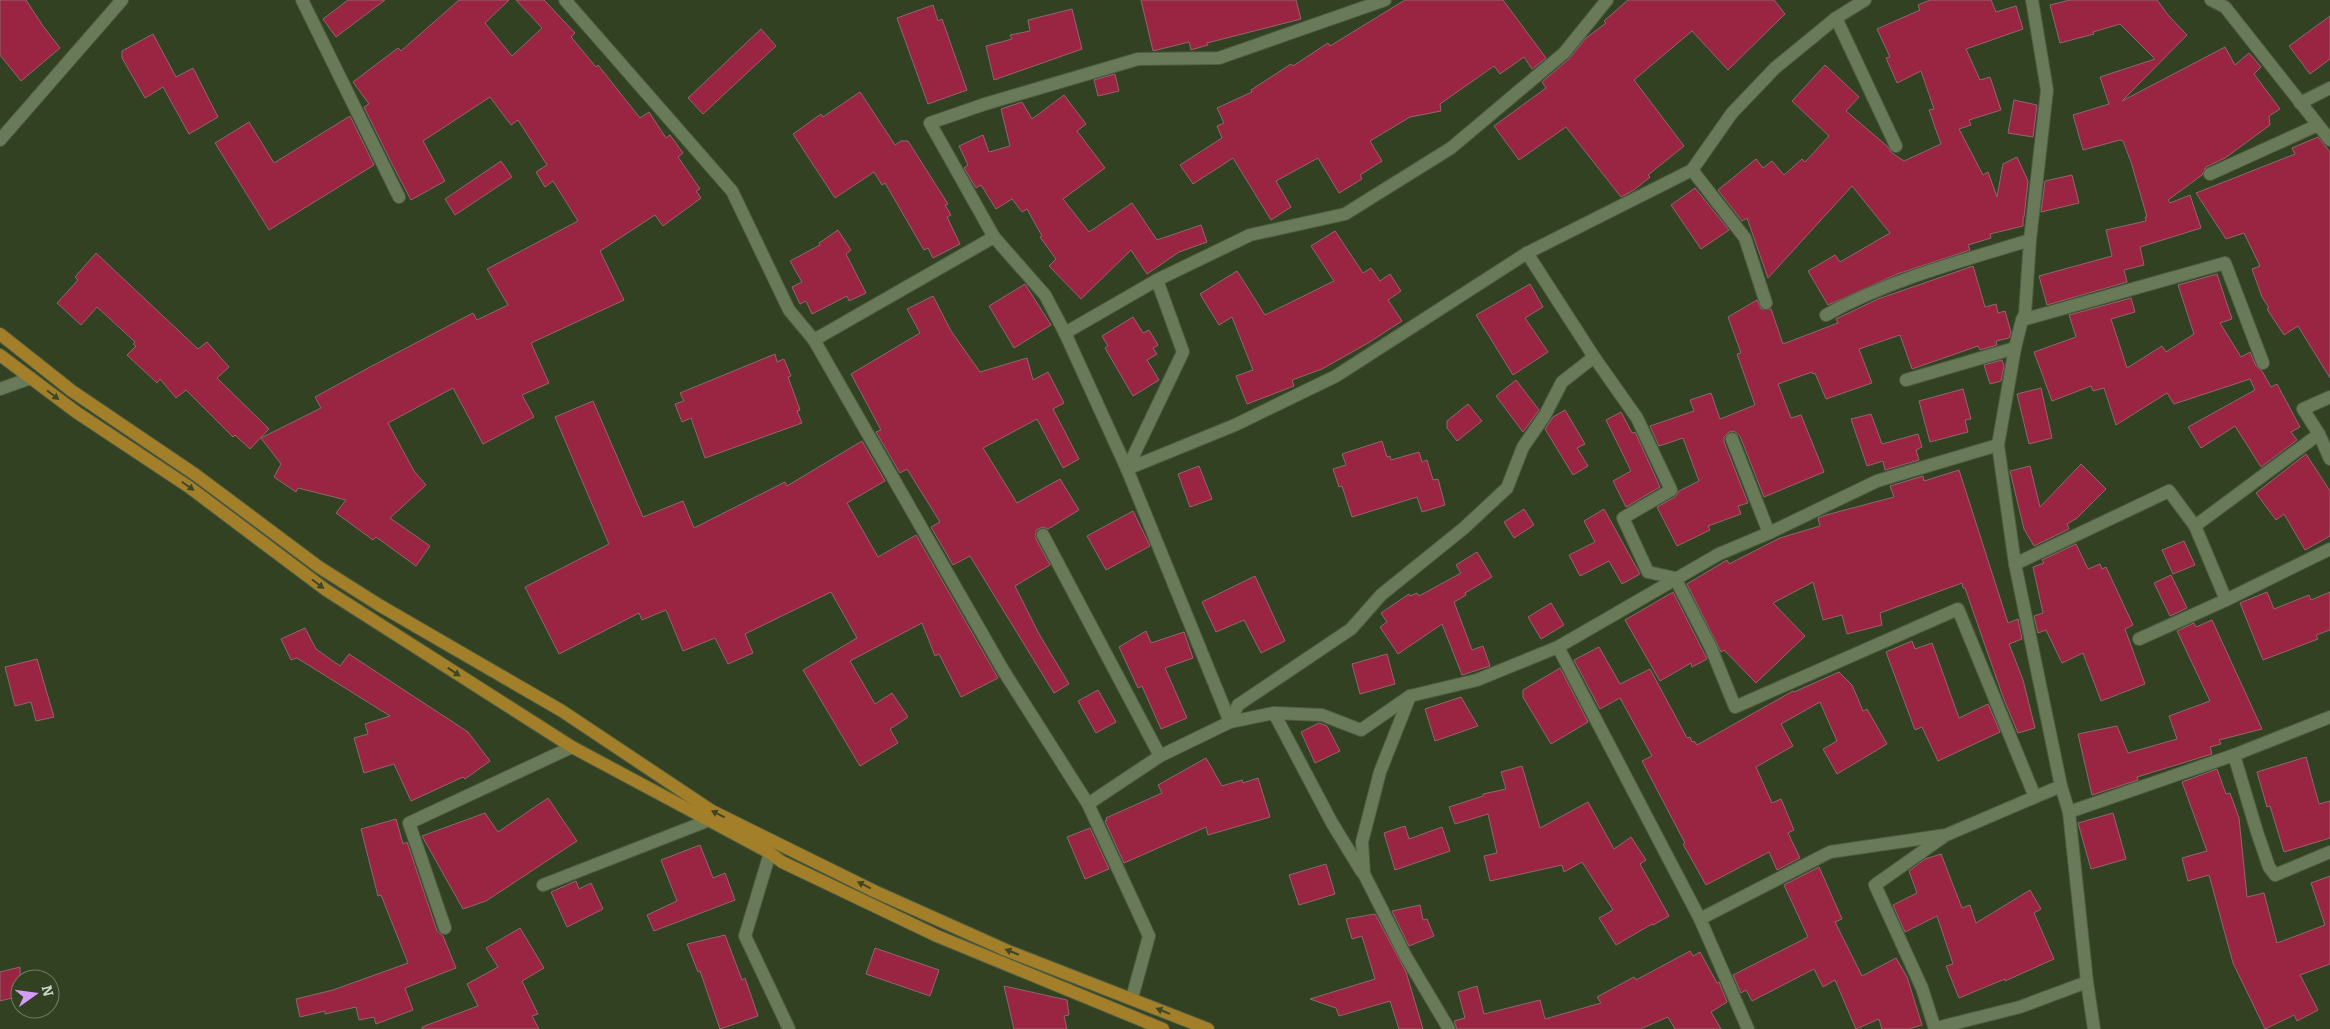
<svg xmlns="http://www.w3.org/2000/svg" width="2330" height="1029" font-family="Bitter,serif">
	<style>
		.building { fill: #9a2543; stroke: #90676c }
		.lines { fill: none; stroke-linecap: round; stroke-linejoin: round }
		.minor-casing { stroke: #4f5c41; stroke-width: 14 }
		.primary-casing { stroke: #4f5c41; stroke-width: 14 }
		.minor { stroke: #687a58; stroke-width: 12 }
		.primary { stroke: #a37f29; stroke-width: 12 }
		.oneway { fill: #3c4723 }
	</style>
	<rect width="100%" height="100%" fill="#314122"/>
	<g class="building">
		<path d="M0,0H26L43,26L60,48L21,81L0,55Z"/>
		<path d="M348,0H385L336,37L323,19Z"/>
		<path d="M459,0H509L485,23L512,56L542,28L516,0H544L575,33L571,37L596,67L598,65L640,118L649,112L666,138L670,135L683,153L678,157L700,189L696,191L701,198L663,226L655,215L600,251L624,300L531,343L549,383L522,395L534,417L483,444L453,388L388,423L414,471L426,485L390,518L430,546L416,566L376,537L373,540L336,513L346,500L298,488L296,492L274,477L281,464L261,438L321,408L315,397L370,367L473,313L477,320L508,305L487,269L578,221L553,181L545,187L536,172L547,165L518,120L511,125L490,97L423,141L445,181L411,200L391,162L364,107L369,104L353,82L398,48L401,51Z"/>
		<path d="M1141,0H1296L1301,19L1207,43L1208,45L1191,50L1189,42L1153,51Z"/>
		<path d="M1405,0H1503L1546,58L1532,69L1524,57L1500,74L1494,66L1440,104L1441,111L1410,117L1370,141L1382,161L1360,175L1362,179L1339,193L1318,158L1276,181L1291,207L1271,220L1233,158L1193,184L1180,165L1222,138L1217,126L1224,123L1217,108L1252,92L1251,90L1291,64L1293,66L1328,43L1330,46Z"/>
		<path d="M1628,0H1774L1785,14L1728,70L1692,31L1634,80L1684,146L1648,175L1650,177L1634,190L1621,197L1566,127L1519,160L1494,126L1546,88L1542,82L1569,59L1586,38L1606,23L1604,21Z"/>
		<path d="M1930,0H1991L1996,12L2016,6L2023,29L1966,49L1980,80L1990,77L2001,110L1969,120L1971,125L1959,129L1983,175L1988,172L1997,197L2003,164L2017,157L2028,181L2024,217H2023V226L1990,234L1991,238L1968,245L1970,250L1897,274L1828,305L1808,271L1835,255L1840,262L1890,233L1852,186L1768,278L1747,218L1742,221L1718,190L1756,159L1763,168L1772,161L1784,175L1802,159L1805,162L1829,136L1792,101L1825,65L1859,97L1846,111L1887,146L1892,153L1904,161L1941,144L1929,110L1934,109L1921,71L1897,83L1886,58L1890,57L1877,29L1920,10L1918,5Z"/>
		<path d="M2070,0H2157L2168,15L2187,35L2122,101L2225,47L2235,65L2249,53L2261,67L2254,74L2280,109L2269,116L2270,125L2225,158L2206,167L2202,175L2168,200L2170,203L2190,195L2201,228L2140,247L2144,265L2124,270L2127,282L2047,305L2039,276L2112,256L2106,230L2146,221L2145,217H2147L2131,162L2123,141L2120,140L2083,150L2073,115L2109,104L2100,77L2155,59L2120,24L2093,32L2094,34L2060,43L2050,5Z"/>
		<path d="M933,5L938,21L942,19L967,90L928,104L897,18Z"/>
		<path d="M1072,9L1082,49L994,80L986,46L1012,39L1010,35L1030,31L1028,20Z"/>
		<path d="M2330,16V59L2310,74L2289,46Z"/>
		<path d="M761,29L776,46L703,114L688,98Z"/>
		<path d="M153,34L176,77L193,68L218,117L189,134L163,87L145,98L122,58V51Z"/>
		<path d="M1115,74L1119,91L1098,96L1094,80Z"/>
		<path d="M860,92L895,145L901,141H908L948,204L945,205L951,215L947,217L960,244L933,258L928,248L924,250L885,183L882,185L874,172L835,198L793,134L821,114L823,117Z"/>
		<path d="M1064,95L1086,124L1077,131L1105,168L1063,199L1089,232L1132,203L1157,240L1201,225L1207,242L1179,252L1147,274L1131,250L1081,299L1049,266L1056,259L1040,237L1042,236L1027,209L1022,212L1012,199L996,209L981,185L976,188L964,168L968,165L959,146L983,135L989,152L1010,146L1001,109L1022,102L1032,119Z"/>
		<path d="M2014,100L2037,105L2033,137L2008,133Z"/>
		<path d="M350,116L374,165L269,230L215,143L249,122L274,163Z"/>
		<path d="M2318,137L2330,152V378L2298,326L2284,335L2267,309L2269,308L2262,297L2252,269L2260,266L2244,233L2226,239L2196,193L2295,154L2292,148Z"/>
		<path d="M501,161L512,177L455,215L445,199Z"/>
		<path d="M2072,175L2079,203L2041,212L2045,181Z"/>
		<path d="M1695,188L1729,230L1701,249L1671,205Z"/>
		<path d="M838,230L851,250L846,254L866,293L849,301L847,296L812,314L806,301L800,304L792,287L802,282L790,261L820,245L819,243Z"/>
		<path d="M1335,231L1363,273L1371,268L1380,281L1390,274L1401,291L1388,300L1402,321L1368,343L1322,369L1292,380L1294,386L1247,404L1236,376L1253,370L1232,317L1219,325L1200,294L1237,271L1265,315L1334,281L1311,246Z"/>
		<path d="M96,253L198,349L207,342L229,367L217,378L269,429L250,449L235,435L233,437L186,390L176,398L160,379L157,383L127,355L136,346L133,344L135,342L97,307L81,325L57,303L78,280L75,277Z"/>
		<path d="M1973,266L1985,307L1996,304L1998,313L2005,311L2011,332L2009,338L1996,341L1997,345L1980,350L1978,346L1912,369L1900,335L1859,349L1872,383L1826,399L1815,373L1813,374L1812,372L1778,384L1791,418L1801,415L1824,472L1764,497L1740,436L1734,431L1729,432L1724,437V442L1748,503L1738,506L1741,514L1708,526L1710,530L1677,546L1657,507L1675,497L1679,491L1699,481L1683,438L1659,446L1650,426L1694,411L1690,400L1711,393L1720,419L1755,405L1737,354L1741,353L1728,317L1757,300L1761,309H1771L1783,344L1838,323L1836,319L1878,299Z"/>
		<path d="M2217,274L2232,319L2220,323L2241,357L2250,352L2256,366L2262,371L2271,387L2277,384L2300,427L2291,432L2297,440L2261,467L2235,426L2201,448L2188,427L2255,390L2250,379L2174,404L2167,393L2116,425L2104,388L2093,391L2091,386L2052,401L2034,352L2076,337L2069,315L2131,298L2135,312L2111,319L2127,368L2162,346L2166,352L2194,334L2178,285Z"/>
		<path d="M1025,284L1051,325L1014,348L989,306Z"/>
		<path d="M1530,284L1543,307L1525,318L1548,352L1513,375L1476,315Z"/>
		<path d="M933,296L951,331L980,372L1027,358L1033,380L1048,372L1064,403L1053,409L1079,459L1063,468L1037,419L983,448L1017,503L1060,479L1079,510L1048,529L1043,527L1036,530V539L1050,565L1015,586L1039,634L1069,684L1054,693L970,556L953,565L931,527L940,522L907,469L900,473L876,432L881,430L851,374L920,333L907,309Z"/>
		<path d="M1133,317L1143,333L1149,330L1158,345L1153,348L1157,354L1147,360L1159,380L1133,396L1105,348L1108,346L1102,336Z"/>
		<path d="M775,354L777,362L784,359L791,376L788,377L800,410L797,411L802,423L705,458L691,418L682,422L675,404L684,401L680,393Z"/>
		<path d="M2002,360L2004,366L2001,381L1990,384L1984,365Z"/>
		<path d="M1516,380L1539,410L1523,432L1496,396Z"/>
		<path d="M2041,388L2052,438L2029,444L2017,394Z"/>
		<path d="M1963,389L1971,419L1965,420L1968,432L1930,442L1919,401Z"/>
		<path d="M593,401L643,517L683,501L694,528L785,482L787,486L862,441L885,481L847,503L878,557L916,535L998,678L961,697L939,654L935,656L922,623L850,661L875,704L892,693L908,717L890,729L898,743L860,766L803,670L857,638L831,592L745,634L753,653L728,664L715,638L683,651L666,610L642,620L639,613L559,654L525,587L609,544L555,417Z"/>
		<path d="M1468,404L1482,421L1457,441L1447,428V421Z"/>
		<path d="M1565,410L1585,444L1577,448L1588,466L1573,475L1545,429L1553,417Z"/>
		<path d="M1621,412L1632,433L1635,432L1660,487L1626,507L1613,481L1631,471L1606,420Z"/>
		<path d="M1871,414L1882,444L1918,434L1922,447L1916,450L1919,460L1885,470L1883,461L1867,466L1851,419Z"/>
		<path d="M1382,441L1387,457L1390,456L1391,460L1419,452L1422,462L1427,460L1433,480L1438,479L1445,505L1422,512L1417,497L1352,517L1342,486L1339,487L1333,469L1346,465L1342,454Z"/>
		<path d="M2306,454L2330,491V536L2305,550L2284,514L2276,520L2256,493Z"/>
		<path d="M2081,464L2106,489L2077,518L2067,524L2069,529L2034,546L2024,529L2010,471L2030,466L2040,507Z"/>
		<path d="M1199,466L1212,499L1190,507L1178,474Z"/>
		<path d="M1959,470L2008,623L2018,619L2022,639L2009,644L2023,680L2035,728L2018,733L2003,697L1965,588H1963L1962,583L1880,613L1882,625L1847,634L1842,615L1823,620L1813,582L1773,603L1805,636L1756,683L1724,650L1721,652L1687,584L1727,560L1729,564L1780,538L1820,526L1818,518L1826,515L1894,497L1890,486L1923,476L1924,481Z"/>
		<path d="M1524,509L1534,525L1514,538L1504,522Z"/>
		<path d="M1604,509L1640,574L1622,584L1609,561L1580,576L1569,555L1595,542L1584,521Z"/>
		<path d="M1133,511L1150,546L1106,570L1087,536Z"/>
		<path d="M2184,541L2195,565L2173,574L2162,550Z"/>
		<path d="M2076,544L2088,569L2100,564L2102,569L2106,567L2133,625L2125,629L2145,684L2101,701L2083,653L2062,663L2046,630L2038,633L2034,616L2043,613L2033,567L2044,563L2042,560Z"/>
		<path d="M1477,552L1492,577L1465,593L1466,595L1454,602L1472,650L1483,646L1490,666L1462,675L1442,624L1398,654L1380,627L1387,622L1381,613L1409,594L1410,596L1417,593L1419,596L1461,573L1456,565Z"/>
		<path d="M2171,575L2187,608L2170,616L2154,583Z"/>
		<path d="M1255,576L1285,641L1261,653L1244,620L1216,632L1202,602Z"/>
		<path d="M1673,592L1707,659L1692,667L1691,663L1660,681L1625,620Z"/>
		<path d="M2267,592L2274,609L2309,595L2311,600L2330,592V630L2316,635L2318,639L2263,660L2240,603Z"/>
		<path d="M1551,603L1564,625L1541,639L1528,617Z"/>
		<path d="M2212,620L2262,729L2219,740L2221,744L2210,747L2212,754L2137,777L2138,780L2092,795L2078,734L2117,726L2128,753L2177,739L2169,716L2210,701L2177,631L2194,623L2196,627Z"/>
		<path d="M305,628L316,649L340,666L349,654L468,732L490,761L465,779L463,777L411,801L394,764L364,773L354,738L368,734L365,724L390,716L297,658L291,660L281,639Z"/>
		<path d="M1146,631L1151,643L1184,632L1193,658L1165,668L1187,718L1161,729L1142,686L1138,688L1119,647Z"/>
		<path d="M1912,641L1915,649L1932,643L1959,718L1988,704L2000,732L1938,761L1922,727L1915,730L1886,652Z"/>
		<path d="M1599,647L1620,684L1650,669L1687,738L1690,737L1692,742L1694,741L1697,745L1793,691L1794,692L1839,672L1852,685L1863,711L1867,709L1887,744L1837,774L1823,749L1837,741L1820,702L1781,724L1793,746L1756,767L1772,803L1781,799L1794,830L1788,833L1800,858L1777,870L1769,852L1706,885L1683,844L1685,843L1642,761L1652,756L1620,698L1600,709L1574,660Z"/>
		<path d="M1387,654L1395,684L1360,694L1352,664Z"/>
		<path d="M37,659L54,717L36,721L31,702L15,706L5,667Z"/>
		<path d="M1560,668L1588,722L1551,744L1523,697V690Z"/>
		<path d="M1098,690L1116,722L1096,733L1078,701Z"/>
		<path d="M1461,697L1478,726L1435,741L1425,709Z"/>
		<path d="M1319,723L1327,726L1340,751L1315,763L1301,732Z"/>
		<path d="M2306,757L2319,804L2330,801V838L2284,852L2270,806L2267,807L2257,772Z"/>
		<path d="M1206,758L1222,786L1242,780L1243,783L1258,778L1270,817L1208,835L1206,827L1124,863L1105,821L1107,820L1106,818L1162,793L1158,785Z"/>
		<path d="M1522,766L1540,828L1588,802L1614,849L1631,837L1646,860L1640,864L1669,916L1653,925L1652,924L1616,945L1599,918L1613,910L1582,862L1564,872L1562,865L1490,881L1484,856L1497,853L1488,814L1455,824L1449,807L1483,796V794L1506,789L1501,772Z"/>
		<path d="M2217,769L2226,794L2230,793L2239,818L2247,897L2264,893L2277,943L2325,925L2311,883L2330,876V964L2300,975L2318,1010L2297,1021L2294,1015L2265,1029L2233,963L2209,875L2188,881L2182,858L2207,851L2182,782Z"/>
		<path d="M548,798L577,841L486,901L463,909L422,836L485,813L498,832Z"/>
		<path d="M2113,813L2126,859L2091,869L2078,823Z"/>
		<path d="M396,819L403,844L407,842L437,931L443,936L456,968L405,988L413,1010L376,1024L374,1017L359,1020L356,1007L325,1014V1011L300,1017L296,999L333,990L408,963L381,895L378,896L361,829Z"/>
		<path d="M1405,826L1409,839L1442,827L1450,851L1395,870L1384,833Z"/>
		<path d="M1090,828L1109,869L1085,879L1067,837Z"/>
		<path d="M700,845L713,878L725,873L735,900L654,931L647,915L677,901L661,860Z"/>
		<path d="M1941,854L1962,908L1970,905L1976,923L2030,890L2041,909L2034,913L2054,959L2005,981V979L1959,998L1946,966L1953,964L1937,916L1905,932L1893,905L1917,893L1909,871L1925,859Z"/>
		<path d="M1326,864L1335,894L1299,905L1289,875Z"/>
		<path d="M1819,867L1842,919L1835,922L1862,976L1896,958L1907,977L1922,1025L1909,1029H1882L1879,1019L1856,1029L1835,980L1823,987L1814,969L1752,1001L1746,990L1741,993L1733,975L1808,937L1784,885Z"/>
		<path d="M576,881L579,889L591,883L603,909L567,927L551,892Z"/>
		<path d="M1420,905L1423,920L1427,919L1434,936L1409,946L1392,911Z"/>
		<path d="M1375,914L1406,972L1423,1029H1399L1390,1001L1339,1016L1336,1008L1310,999L1375,979L1362,936L1352,939L1346,919Z"/>
		<path d="M520,928L544,968L522,981L538,1014L532,1016L539,1029H422V1027L478,1006L467,984L498,967L486,948Z"/>
		<path d="M725,935L742,980L745,978L758,1016L720,1029L700,971L698,972L687,944Z"/>
		<path d="M875,948L939,970L930,996L866,974Z"/>
		<path d="M1690,951L1693,956L1700,952L1717,983L1719,982L1727,1002L1711,1012L1721,1029H1675L1668,1017L1640,1029H1457L1454,1021L1465,1018L1458,992L1477,986L1484,1014L1540,1000L1545,1019L1601,1003L1597,997L1634,977L1636,980Z"/>
		<path d="M20,967V996L0,1001V972Z"/>
		<path d="M1004,986L1067,1000L1069,1015L1064,1016L1067,1029H1014Z"/>
	</g>
	<g class="lines">
		<g class="minor-casing">
			<g id="minor">
				<path d="M302,0L399,197"/>
				<path d="M565,0L732,191L789,310L814,340"/>
				<path d="M2032,0L2047,90L2030,240L2025,314L2022,320L2015,348L1998,445L2015,564L2061,786L2069,812L2087,982L2094,1029"/>
				<path d="M2211,0L2225,7L2330,140"/>
				<path d="M1836,18L1896,146"/>
				<path d="M2300,103L2330,88"/>
				<path d="M0,140L122,0"/>
				<path d="M1692,170L1745,238L1766,303"/>
				<path d="M2210,174L2318,125"/>
				<path d="M994,237L1045,295L1065,333L1127,469L1230,722"/>
				<path d="M1527,253L1594,357L1637,418L1671,490L1623,518L1648,572L1675,578L1711,648L1735,707L1958,609L2035,797L2061,786"/>
				<path d="M1826,315C1888,280 1962,261 2030,240"/>
				<path d="M2022,320L2225,263L2263,363"/>
				<path d="M1065,333L1157,280L1250,235L1345,214L1451,148L1564,53L1607,0"/>
				<path d="M1906,380L2015,348"/>
				<path d="M0,389L31,378"/>
				<path d="M2330,397L2303,409L2319,434L2330,459"/>
				<path d="M1732,439L1769,533"/>
				<path d="M1127,469L1235,425L1336,376L1527,253L1692,170L1732,113L1775,68L1836,18L1865,0"/>
				<path d="M1127,469L1183,352L1157,280"/>
				<path d="M2195,526L2319,434"/>
				<path d="M1043,535L1160,756"/>
				<path d="M2015,564L2169,491L2195,526L2226,600"/>
				<path d="M2139,639L2226,600L2330,549"/>
				<path d="M1274,713L1332,823L1362,872"/>
				<path d="M1230,722L1238,705L1351,629L1381,595L1464,528L1507,488L1523,447L1545,415L1562,382L1594,357"/>
				<path d="M2234,755L2257,832L2269,867L2275,875L2330,852"/>
				<path d="M1088,804L1160,756L1230,722L1274,713L1322,715L1361,730L1410,696"/>
				<path d="M2069,812L2234,755L2330,717"/>
				<path d="M770,853L745,936L789,1029"/>
				<path d="M543,885L707,821"/>
				<path d="M1700,919L1830,852L1946,835L2035,797"/>
				<path d="M445,928L409,823L572,747"/>
				<path d="M1132,998L1149,936L1088,804L1003,670L814,340L994,237L930,123L985,104L1138,59L1219,58L1385,0"/>
				<path d="M1936,1028L2020,1007L2087,982"/>
				<path d="M1449,1029L1405,955L1364,874L1362,842L1380,772L1410,696L1477,680L1558,647"/>
				<path d="M1748,1029L1700,919L1558,647L1719,554L1769,533L1877,481L1998,445"/>
				<path d="M1935,1029L1922,988L1875,885L1943,837"/>
			</g>
		</g>
		<g class="primary-casing">
			<g id="primary">
				<path d="M0,334L72,391L196,475L319,567L379,605L562,711L712,811L876,892L1008,951L1208,1029"/>
				<path d="M0,355L76,412L189,487L326,590L572,747L770,853L782,862L937,936L1163,1029"/>
			</g>
		</g>
		<use href="#minor" class="minor"/>
		<use href="#primary" class="primary"/>
	</g>
	<defs><path id="oneway-solid" d="M-6-.8H1V-3.2L6.5 0L1 3.2V.8H-6Z" transform="scale(1.25)"/></defs>
	<g class="oneway">
		<use href="#oneway-solid" transform="translate(53 395) rotate(37)"/>
		<use href="#oneway-solid" transform="translate(188 486) rotate(35)"/>
		<use href="#oneway-solid" transform="translate(318 584) rotate(37)"/>
		<use href="#oneway-solid" transform="translate(454 672) rotate(33)"/>
		<use href="#oneway-solid" transform="translate(718 814) rotate(-153)"/>
		<use href="#oneway-solid" transform="translate(864 885) rotate(-154)"/>
		<use href="#oneway-solid" transform="translate(1012 952) rotate(-158)"/>
		<use href="#oneway-solid" transform="translate(1163 1011) rotate(-158)"/>
	</g>
	<g transform="translate(35 994) rotate(76)"><circle r="24" fill="#314122" stroke="#6f7d62"/>
	<path d="M0-4L9 19L0 12L-9 19Z" fill="#d49cfb"/>
	<text y="-8" font-size="14" font-weight="bold" text-anchor="middle" fill="#ccd6c3">N</text>
	</g>
</svg>
